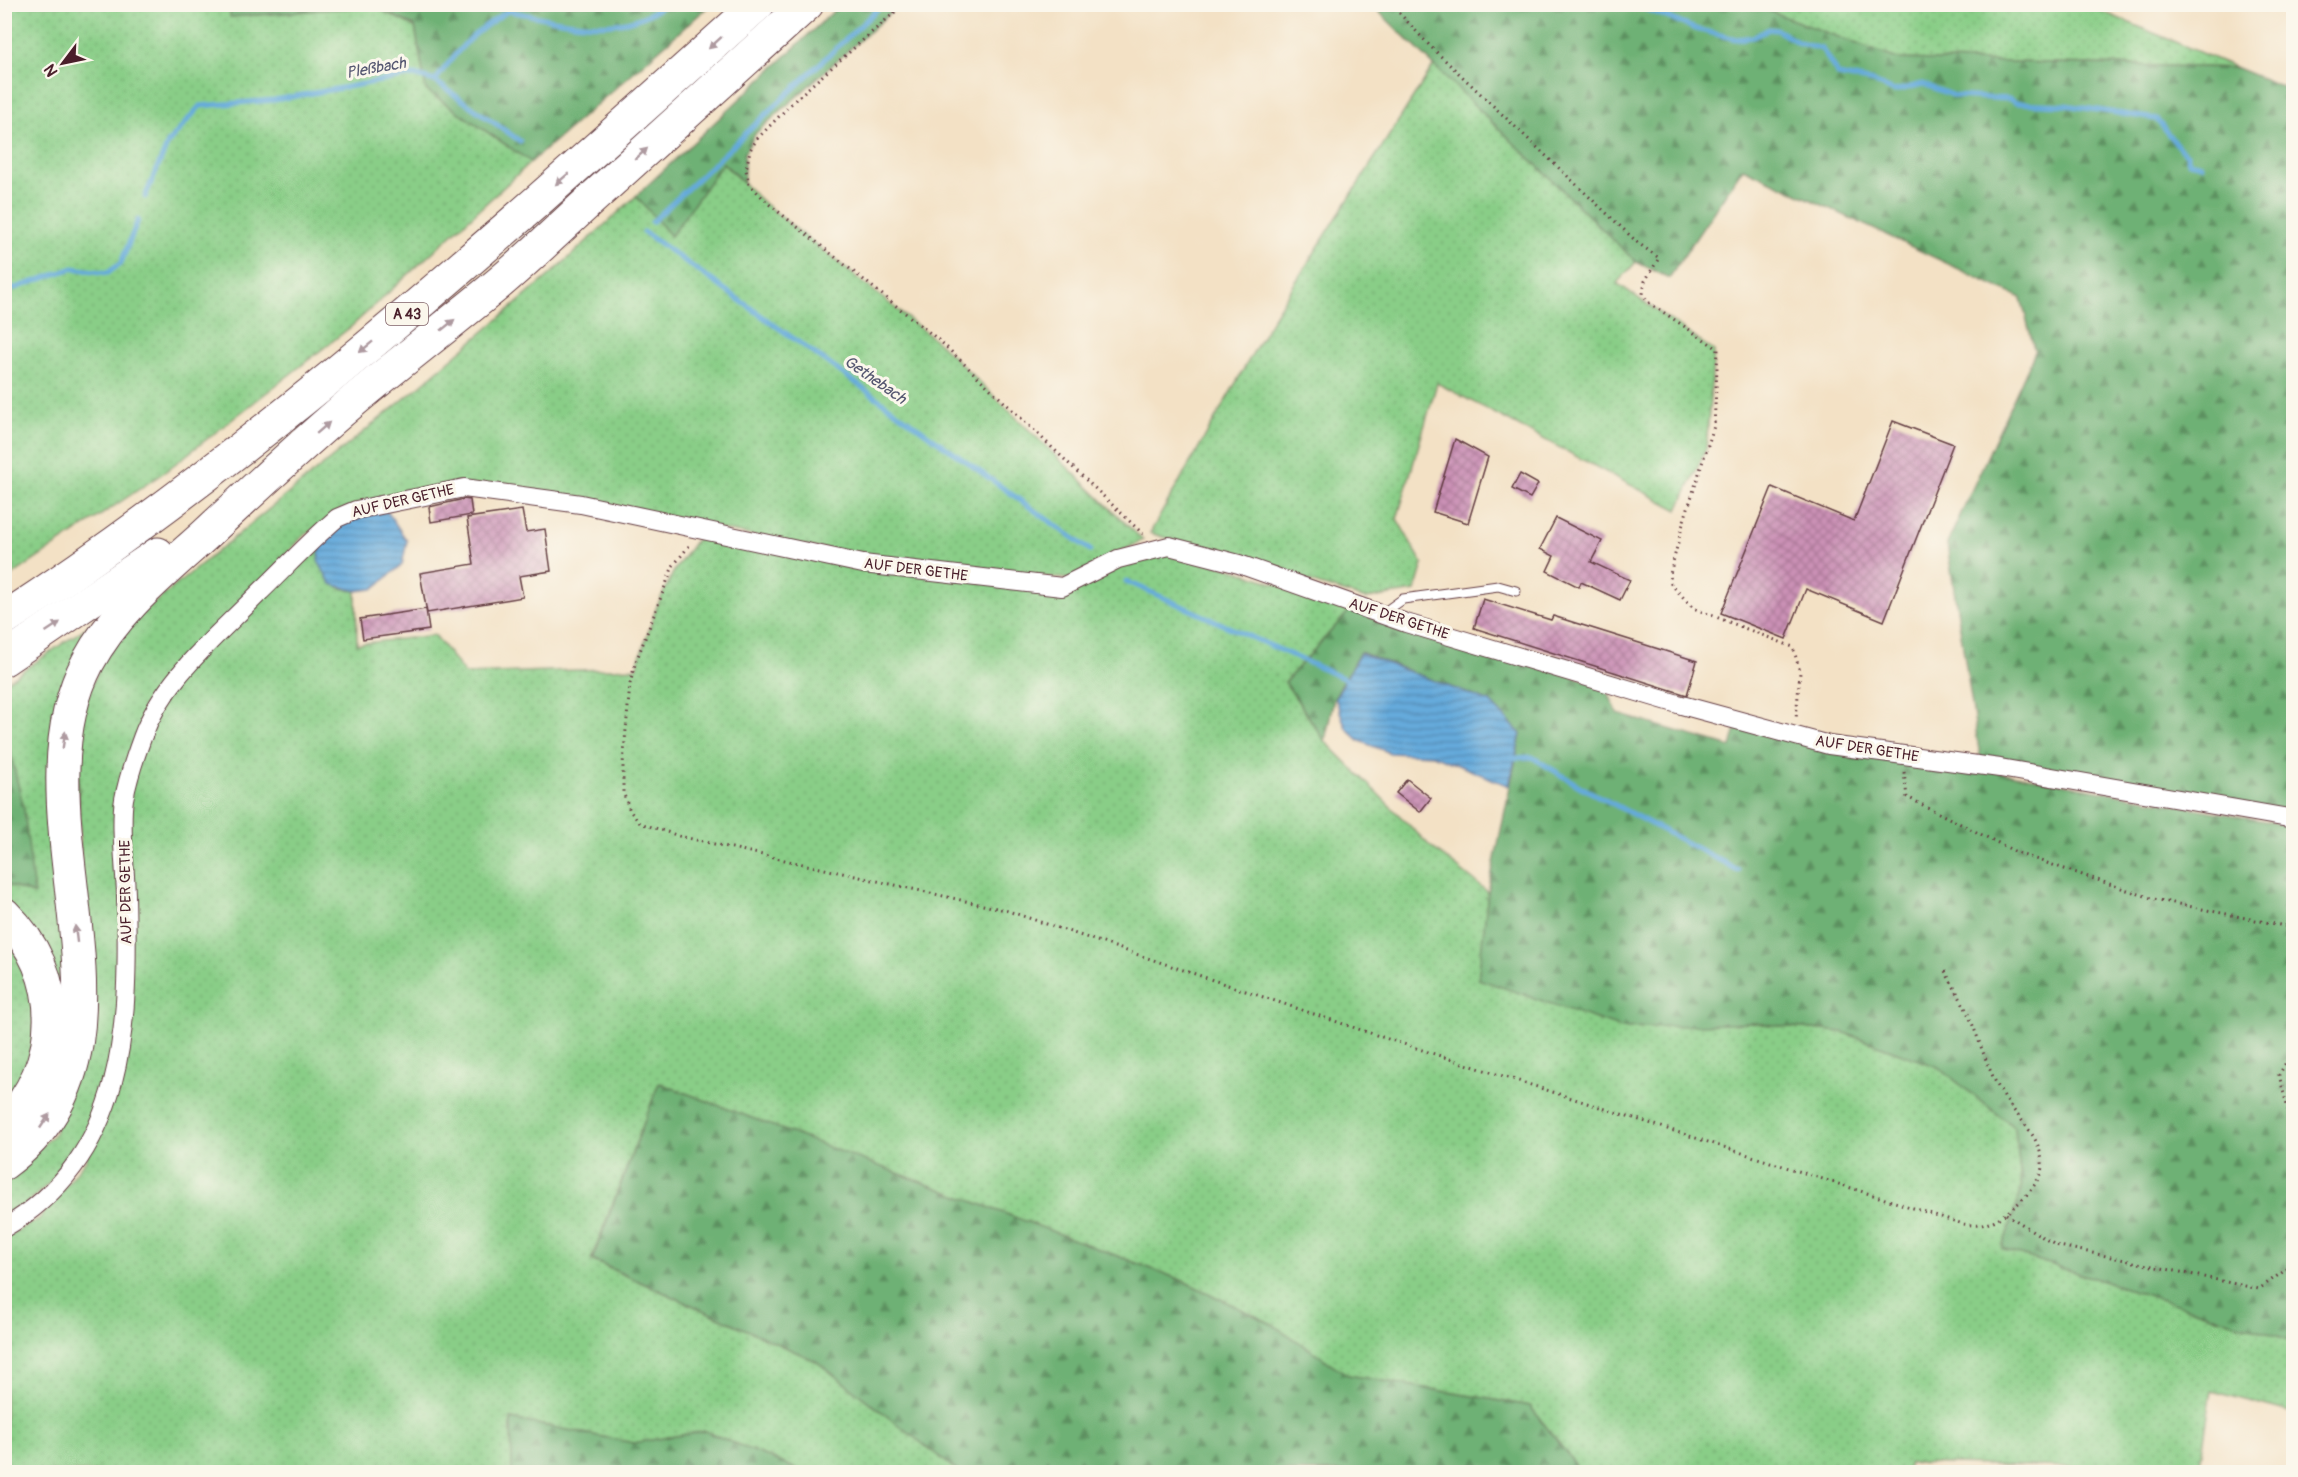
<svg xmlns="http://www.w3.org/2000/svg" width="2298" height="1477" font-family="Pangolin,sans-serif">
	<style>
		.grass { fill: url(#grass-dots); stroke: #6a7659; stroke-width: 1.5 }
		.forest { fill: url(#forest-firs); stroke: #5c6850; stroke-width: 1.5 }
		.water { fill: url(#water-rules); stroke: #586483; stroke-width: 1.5 }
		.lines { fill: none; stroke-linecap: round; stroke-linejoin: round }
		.stream { stroke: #65aadb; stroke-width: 5 }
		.building { fill: url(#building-cross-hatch) }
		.service-casing { stroke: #633c42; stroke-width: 11 }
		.minor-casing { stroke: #633c42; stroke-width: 20 }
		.motorway-casing { stroke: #633c42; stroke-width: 35 }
		.path { stroke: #633c42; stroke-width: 3; stroke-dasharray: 1.5 4.5; stroke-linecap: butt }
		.service { stroke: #fff; stroke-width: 9 }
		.minor { stroke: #fff; stroke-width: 18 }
		.motorway { stroke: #fff; stroke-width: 33 }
		.oneway { fill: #ae9aa0 }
		.labels { text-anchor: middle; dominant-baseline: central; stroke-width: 6; stroke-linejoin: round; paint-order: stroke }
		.shield { fill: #fbf7ec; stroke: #7f6065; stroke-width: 1.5 }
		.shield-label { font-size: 14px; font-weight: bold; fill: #4a1f2b }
		.street-label { font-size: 15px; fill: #4a1f2b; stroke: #fbf7ec }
		.water-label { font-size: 16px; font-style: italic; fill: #555771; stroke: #fbf7ec }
	</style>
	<defs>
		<pattern id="grass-dots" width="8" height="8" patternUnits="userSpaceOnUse" patternTransform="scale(1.5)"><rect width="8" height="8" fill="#89ce87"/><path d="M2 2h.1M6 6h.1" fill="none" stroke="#78b075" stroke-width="1.8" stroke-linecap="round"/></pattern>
		<pattern id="forest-firs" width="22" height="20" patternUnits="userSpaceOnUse" patternTransform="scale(1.5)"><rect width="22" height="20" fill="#6eb174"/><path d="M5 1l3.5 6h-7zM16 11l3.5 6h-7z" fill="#5c8f5f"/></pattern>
		<pattern id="water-rules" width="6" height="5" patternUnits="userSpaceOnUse" patternTransform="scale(1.5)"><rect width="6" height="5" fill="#65aadb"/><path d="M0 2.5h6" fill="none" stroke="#558ab2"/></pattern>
		<pattern id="building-cross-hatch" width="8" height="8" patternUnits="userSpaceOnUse" patternTransform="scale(1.5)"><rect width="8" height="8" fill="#cb91b6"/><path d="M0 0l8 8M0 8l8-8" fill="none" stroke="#a77694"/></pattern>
	</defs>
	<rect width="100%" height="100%" fill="#fbf7ec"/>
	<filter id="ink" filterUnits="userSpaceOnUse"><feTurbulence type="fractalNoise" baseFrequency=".0167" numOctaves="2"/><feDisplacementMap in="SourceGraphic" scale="12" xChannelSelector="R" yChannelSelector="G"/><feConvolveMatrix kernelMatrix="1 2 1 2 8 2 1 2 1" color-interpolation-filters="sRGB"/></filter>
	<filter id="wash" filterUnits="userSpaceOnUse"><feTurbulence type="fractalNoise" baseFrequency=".008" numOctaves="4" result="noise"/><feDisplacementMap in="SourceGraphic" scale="24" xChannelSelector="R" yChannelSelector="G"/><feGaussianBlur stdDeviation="1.35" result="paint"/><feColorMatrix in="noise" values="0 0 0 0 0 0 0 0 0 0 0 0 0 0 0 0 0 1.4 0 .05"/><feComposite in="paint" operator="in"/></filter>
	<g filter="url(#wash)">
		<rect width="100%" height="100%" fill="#f3e1c5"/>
		<g class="grass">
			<path d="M5,5H230L231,17L373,6L415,27L426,90L531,162L352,326L166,471L5,580Z"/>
			<path d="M1753,5H2087L2237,68L1897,59Z"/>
			<path d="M1434,65L1636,262L1617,283L1714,351L1706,449L1678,510L1437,383L1397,519L1423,564L1415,591L1366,599L1150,533L1274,316Z"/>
			<path d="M722,163L765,204L939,343L1143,540L1069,579L895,563L522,491L346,508L303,536L266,578L321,540L340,588L356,591L357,644L435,635L465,674L636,668L657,606L674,571L698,537L1065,594L1122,564L1170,551L1236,570L1350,610L1285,682L1325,741L1429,845L1488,892L1479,979L1753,1023L1842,1032L1938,1067L2015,1128L2022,1189L2002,1249L2293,1341V1413L2212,1391L2199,1470L1909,1463L1908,1472H1763L1744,1469L1743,1472H1581L1530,1406L1348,1375L1272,1324L1181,1280L659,1083L591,1260L816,1361L959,1472H804L705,1431L634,1443L511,1419L512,1472H5V1237L39,1219L86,1160L104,1093L81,1144L50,1183L5,1222V1180L55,1133L81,882L77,722L101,663L138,616L421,385L551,274L636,196L671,235Z"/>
			<path d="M116,607L81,657L72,962L59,1053L5,905V884L33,894L10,751L5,752V683Z"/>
			<path d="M4,937L19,957L33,992L35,1052L4,1110Z"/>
		</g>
		<g class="forest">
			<path d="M230,5V4L710,5L531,162L426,90L415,26L373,6L230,17Z"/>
			<path d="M840,5H899L756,133L744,154V183L723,163L671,236L636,196Z"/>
			<path d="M1372,5H1753L1897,59L2237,68L2293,91V812L1981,763L1947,544L2035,352L2021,298L1743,168L1669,278L1636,262Z"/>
			<path d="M1350,610L1605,686L1618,714L1731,747L1737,724L2293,826V1341L2002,1249L2022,1189L2015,1128L1938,1067L1842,1032L1753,1023L1622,1028L1478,979L1488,892L1521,734L1489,702L1360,652L1334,698L1325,741L1285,682Z"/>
			<path d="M10,751L24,809L34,894L5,884L4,752Z"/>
			<path d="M659,1083L1181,1280L1272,1324L1348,1375L1530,1406L1581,1472H959L816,1361L592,1260Z"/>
			<path d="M511,1419L634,1443L705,1431L804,1472H512Z"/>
		</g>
		<g class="water">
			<path d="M385,508L407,541L402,565L373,589L356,591L331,584L318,561L321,540L354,514Z"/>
			<path d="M1360,653L1490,702L1521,734L1509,786L1433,755L1390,753L1360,741L1346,728L1335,698Z"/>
		</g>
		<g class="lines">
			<g class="stream">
				<path d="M1634,4L1696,29L1736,39L1753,37L1769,29L1777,30L1799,43L1822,49L1838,75L1874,82L1894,91L1923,84L1954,96L2009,99L2016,103L2065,105L2156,119L2181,150L2187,154L2189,162L2202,165"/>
				<path d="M435,81C459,48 473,32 508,11C560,20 619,40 665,4"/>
				<path d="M145,197L168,143L200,106L274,100L414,75L435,81L520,141"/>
				<path d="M652,222L883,4"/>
				<path d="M644,232L1090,550"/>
				<path d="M4,292L73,268L108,273L121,263L138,220"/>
				<path d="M1126,581L1345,679"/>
				<path d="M1516,758L1532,757L1581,787L1738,870"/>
			</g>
		</g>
		<g id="blocks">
			<g class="building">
				<path d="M1893,421L1953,444L1884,621L1806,589L1786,639L1721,613L1772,487L1854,521Z"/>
				<path d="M1455,439L1488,457L1468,523L1433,512Z"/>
				<path d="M1520,474L1538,484L1530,498L1512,489Z"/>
				<path d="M464,499L470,500L472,515L431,522L429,507Z"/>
				<path d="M522,510L526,532L545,529L551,571L519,576L523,597L427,613L420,573L474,564L467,518Z"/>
				<path d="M1556,518L1602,541L1591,562L1630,580L1620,600L1581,582L1579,587L1547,571L1554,556L1540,549Z"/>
				<path d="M1483,599L1551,620L1553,616L1697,661L1687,695L1474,628Z"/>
				<path d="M426,609L429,630L363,639L360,619Z"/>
				<path d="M1407,779L1431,798L1420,812L1396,793Z"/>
			</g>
		</g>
	</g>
	<g filter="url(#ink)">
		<use href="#blocks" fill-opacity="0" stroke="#633c42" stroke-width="1.5"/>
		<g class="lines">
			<g class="service-casing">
				<path id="service" d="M1382,614L1403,599L1498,586L1516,591"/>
			</g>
			<g class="minor-casing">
				<path id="minor" d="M4,1228C129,1155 129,1021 126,894C125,867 120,824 124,799C128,778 135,757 142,738C163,679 216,637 258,594C284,569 309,542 337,518L356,510L464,488L581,504L863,564L1062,587L1118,559L1169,546L1239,564L1406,623L1678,704L1829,745L2000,768L2294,819"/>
			</g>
			<g class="motorway-casing">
				<g id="motorway">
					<path d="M4,619C276,441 517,220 758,4"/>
					<path d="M4,659L158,554"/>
					<path d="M4,914C66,974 65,1065 4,1126"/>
					<path d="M4,1163C165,1047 6,816 88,662C115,611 163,573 205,535C253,490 301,445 351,403C400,362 450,324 498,284C535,253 569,219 605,187C672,126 740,65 807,4"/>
				</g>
			</g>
			<g class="path">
				<path d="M904,4L797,98L757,139L750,150L746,170L749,184L770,205L940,341L1143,534"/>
				<path d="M1391,4L1429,45L1638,243L1659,258L1645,281L1643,294L1648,302L1718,349L1714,426L1682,527L1670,574L1671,584L1693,608L1793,647L1800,672L1796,719"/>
				<path d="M689,546L673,566L635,664L630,684L623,764V792L630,811L640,823L679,836L1005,910L1391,1040L1963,1224C1970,1225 1980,1226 1986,1224C2006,1218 2045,1184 2042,1162C2039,1132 2015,1117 2001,1092C1987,1068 1980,1041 1969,1016C1962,1000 1953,986 1945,971"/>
				<path d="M1904,772L1907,797L2020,854L2154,899L2294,928"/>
				<path d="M2294,1048L2279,1075L2294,1132"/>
				<path d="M2006,1214L2055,1245L2259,1289L2294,1264"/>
			</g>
			<use href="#service" class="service"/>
			<use href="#minor" class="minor"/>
			<use href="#motorway" class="motorway"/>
		</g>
		<defs><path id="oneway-solid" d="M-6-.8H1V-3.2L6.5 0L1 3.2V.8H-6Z" transform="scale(1.5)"/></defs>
		<g class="oneway">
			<use href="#oneway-solid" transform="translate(715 43) rotate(138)"/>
			<use href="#oneway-solid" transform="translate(641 154) rotate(-42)"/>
			<use href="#oneway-solid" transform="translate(562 179) rotate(139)"/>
			<use href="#oneway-solid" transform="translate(448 325) rotate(-39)"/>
			<use href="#oneway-solid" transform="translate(366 347) rotate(141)"/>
			<use href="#oneway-solid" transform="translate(323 428) rotate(-41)"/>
			<use href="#oneway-solid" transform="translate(53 627) rotate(-34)"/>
			<use href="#oneway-solid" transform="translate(64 740) rotate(-81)"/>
			<use href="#oneway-solid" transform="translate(76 934) rotate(-97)"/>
			<use href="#oneway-solid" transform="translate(45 1121) rotate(-56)"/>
		</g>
	</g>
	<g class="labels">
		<rect class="shield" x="386" y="303" width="42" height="22" rx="4.5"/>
		<g class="shield-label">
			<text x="407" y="314">A 43</text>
		</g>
		<g class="street-label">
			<text transform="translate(403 501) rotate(-13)">AUF DER GETHE</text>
			<text transform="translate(916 570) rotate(7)">AUF DER GETHE</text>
			<text transform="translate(1399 619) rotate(18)">AUF DER GETHE</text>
			<text transform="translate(1867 749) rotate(9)">AUF DER GETHE</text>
			<text transform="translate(126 892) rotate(-91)">AUF DER GETHE</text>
		</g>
		<g class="water-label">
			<text transform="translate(376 68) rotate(-10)">Pleßbach</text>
			<text transform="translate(875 380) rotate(35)">Gethebach</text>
		</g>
	</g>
	<rect width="2298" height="1477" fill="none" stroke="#fbf7ec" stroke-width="24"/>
	<g transform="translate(63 63) rotate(238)" stroke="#fbf7ec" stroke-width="4.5" paint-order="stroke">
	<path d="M0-4.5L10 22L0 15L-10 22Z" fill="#4a1f2b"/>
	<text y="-9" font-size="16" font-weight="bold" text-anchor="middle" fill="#4a1f2b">N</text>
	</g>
</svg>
